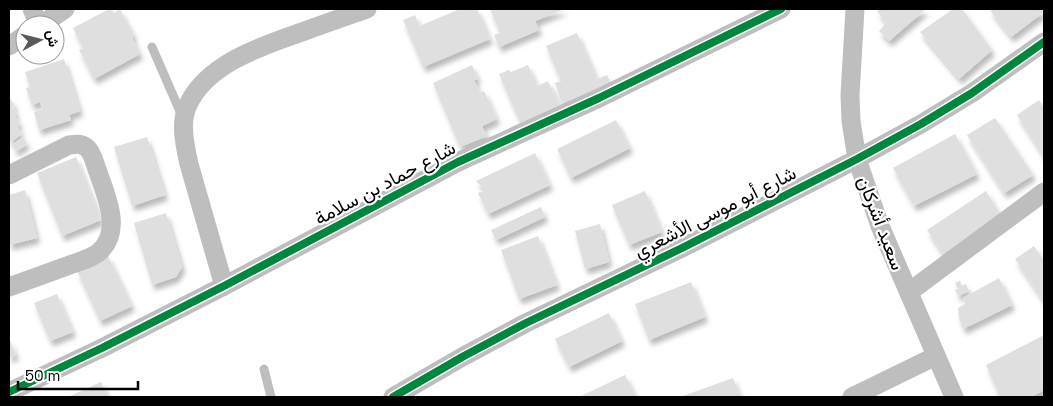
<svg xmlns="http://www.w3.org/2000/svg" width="1053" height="406" font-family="'Space Grotesk',Vazirmatn,sans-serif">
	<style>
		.building { fill: #dfdfdf; filter: url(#shadow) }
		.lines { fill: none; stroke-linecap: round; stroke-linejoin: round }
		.lane { stroke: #bebebe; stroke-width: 9 }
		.street { stroke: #bebebe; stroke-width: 19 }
		.cycleway-casing { stroke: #fff; stroke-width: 11 }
		.cycleway { stroke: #00873e; stroke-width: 8 }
		.labels { text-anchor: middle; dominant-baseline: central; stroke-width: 4.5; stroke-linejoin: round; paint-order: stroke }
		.street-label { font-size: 19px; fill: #000; stroke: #fff }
	</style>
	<defs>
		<filter id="shadow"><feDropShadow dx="3" dy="5.5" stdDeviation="2.5" flood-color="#0004"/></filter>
	</defs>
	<rect width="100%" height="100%" fill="#fff"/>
	<g class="building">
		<path d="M109,9H112L114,13L120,9L134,36L132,38L140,54L94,79L79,50L83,48L73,28Z"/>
		<path d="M460,9H477L490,39L423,67L403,20L415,15L419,26Z"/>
		<path d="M490,9H565L535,21L539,30L499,47L494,35L500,33Z"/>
		<path d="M880,9H926L889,41L879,31L886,23L877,11Z"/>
		<path d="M953,9H962L992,50L959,79L920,32Z"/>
		<path d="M989,9H1041L1044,12L1011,37Z"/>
		<path d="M577,33L597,79L607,75L612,87L572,105L570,100L562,103L555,83L561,81L546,46Z"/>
		<path d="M64,59L80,111L69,115L71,120L39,130L34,112L42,109L40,102L32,105L26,88L30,87L25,72Z"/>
		<path d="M472,65L478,79L474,80L480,93L484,91L497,119L482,126L487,136L460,147L433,83Z"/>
		<path d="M528,65L537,86L548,81L560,108L521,125L499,74L509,70L511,72Z"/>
		<path d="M9,97L15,106L12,107L17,114L14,115L20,124L17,126L22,134L9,143Z"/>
		<path d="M1039,100L1044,108V157L1017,115Z"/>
		<path d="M995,118L1033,175L1004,193L967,135Z"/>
		<path d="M616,120L630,148L571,178L557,149Z"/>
		<path d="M955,134L977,174L914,206L893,168Z"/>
		<path d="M23,137L27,144L16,151L12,145Z"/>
		<path d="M147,137L165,195L132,206L114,147Z"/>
		<path d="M535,153L550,185L488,214L478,193L485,190L476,181Z"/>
		<path d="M76,157L101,220L62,236L37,173Z"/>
		<path d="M25,190L37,238L9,245V195Z"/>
		<path d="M645,191L662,232L629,245L612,205Z"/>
		<path d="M986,191L1001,215L943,254L927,230Z"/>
		<path d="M541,207L545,217L496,240L491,230Z"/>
		<path d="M166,213L182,267L176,277L152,285L134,223Z"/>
		<path d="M600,224L609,262L585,269L575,231Z"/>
		<path d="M538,236L557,285L519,299L501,250Z"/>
		<path d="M1034,246L1044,261V302L1015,259Z"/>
		<path d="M108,256L132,306L100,321L77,271Z"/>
		<path d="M999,278L1012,305L963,329L959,318L958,308L965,304L963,298Z"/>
		<path d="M960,281L962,286L966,284L969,291L958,296L955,290L958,289L955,283Z"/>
		<path d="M691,282L705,317L649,340L635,304Z"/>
		<path d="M57,294L73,332L50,341L34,303Z"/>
		<path d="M609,313L622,341L569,367L555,339Z"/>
		<path d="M1044,335V390L1031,397H1000L986,365Z"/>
		<path d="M9,338L16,355L9,358Z"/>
		<path d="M625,375L636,397H579Z"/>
		<path d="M733,378L740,397H680Z"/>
		<path d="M101,382L108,397H68Z"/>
	</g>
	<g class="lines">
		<g class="lane">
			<path d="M152,47L182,116"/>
			<path d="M264,369L271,397"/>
		</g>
		<g class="street">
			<path d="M32,9L39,25"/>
			<path d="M855,9L850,95L851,121L857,159L880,226L954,397"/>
			<path d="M41,25L65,9"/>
			<path d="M9,46L25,35"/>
			<path d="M9,175L69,145C76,144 81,143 87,148C93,153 95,165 98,172C106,196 123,231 99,252C91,259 77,262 67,266C48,273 28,280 9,287"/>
			<path d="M224,286L189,164C185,146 180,124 187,107C205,64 262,46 302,32C324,24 346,16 367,9"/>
			<path d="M909,292L1044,192"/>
			<path d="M9,392L102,348L224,286L458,162L599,98L781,9"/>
			<path d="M393,397L464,356L526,323L682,248L857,159L921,124L972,93L1044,42"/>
			<path d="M852,397L936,356"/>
		</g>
		<g class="cycleway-casing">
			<g id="cycleway">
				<path d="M9,392L102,348L224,286L458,162L599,98L781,9"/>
				<path d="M393,397L464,356L526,323L682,248L857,159L921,124L972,93L1044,42"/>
			</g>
		</g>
		<use href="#cycleway" class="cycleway"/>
	</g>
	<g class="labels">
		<g class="street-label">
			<text transform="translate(385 183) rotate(-28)">شارع حماد بن سلامة</text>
			<text transform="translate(715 212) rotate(-27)">شارع أبو موسى الأشعري</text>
			<text transform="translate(881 223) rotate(69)">سعيد أشركان</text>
		</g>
	</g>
	<rect width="1053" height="406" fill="none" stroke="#000000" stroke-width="20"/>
	<g transform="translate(40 40) rotate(83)"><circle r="24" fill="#ffffff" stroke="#999999"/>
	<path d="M0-4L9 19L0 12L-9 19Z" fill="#595959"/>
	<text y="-8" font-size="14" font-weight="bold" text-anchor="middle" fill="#000000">ش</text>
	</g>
	<path d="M18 381v8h120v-8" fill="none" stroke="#000000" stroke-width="2.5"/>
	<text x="25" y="381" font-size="15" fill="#000000" stroke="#ffffff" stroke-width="4" paint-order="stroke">50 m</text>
</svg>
